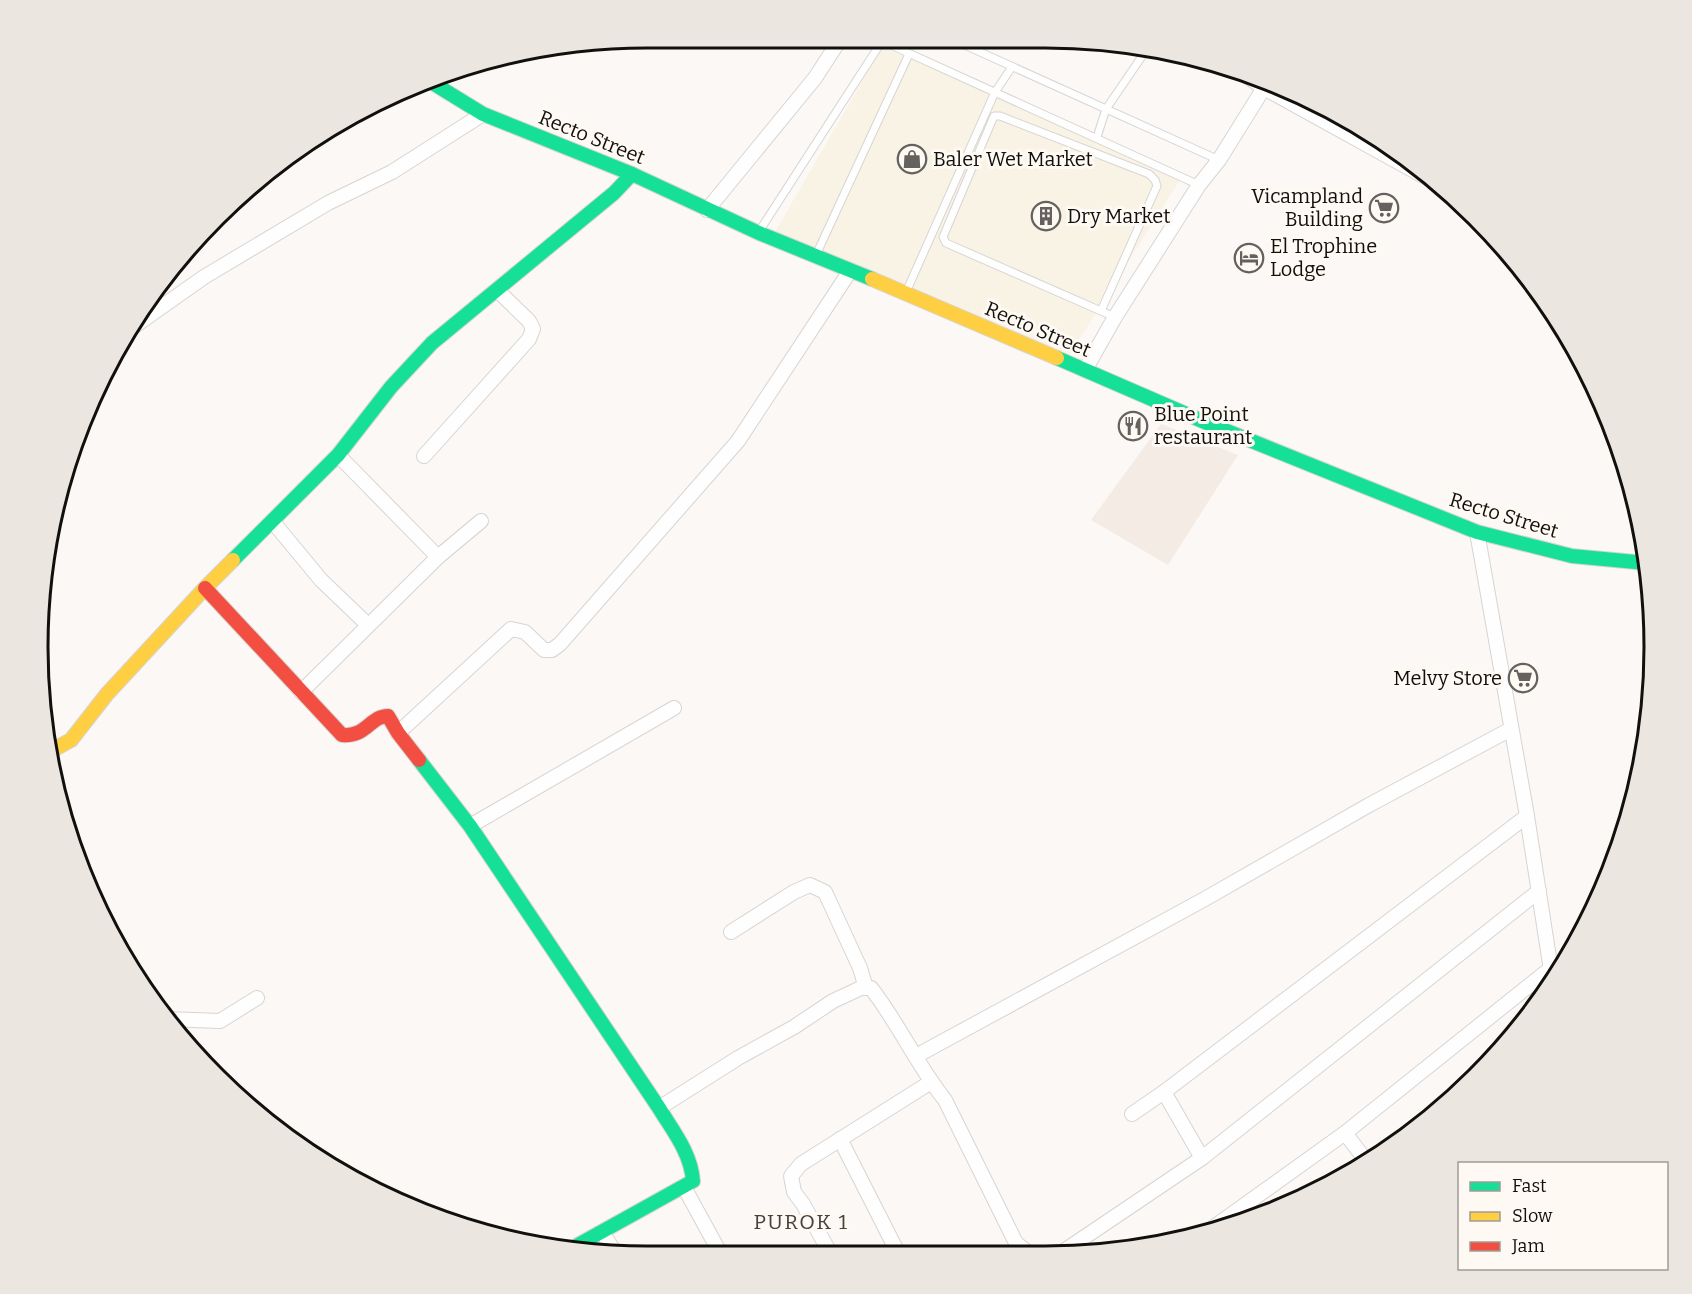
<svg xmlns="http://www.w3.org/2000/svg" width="1692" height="1294" font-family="Bitter,serif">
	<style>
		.commercial { fill: #f9f3e6 }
		.built { fill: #f4ece4 }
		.green { fill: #ecefda }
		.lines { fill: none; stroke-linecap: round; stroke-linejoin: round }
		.lane-casing { stroke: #d7d5d2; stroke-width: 9 }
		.street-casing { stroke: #d7d5d2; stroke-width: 16 }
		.fast-casing { stroke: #d7d5d2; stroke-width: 16 }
		.slow-casing { stroke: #d7d5d2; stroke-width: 16 }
		.jam-casing { stroke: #d7d5d2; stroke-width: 16 }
		.lane { stroke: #fefefe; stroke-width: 7 }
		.street { stroke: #fefefe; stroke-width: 14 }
		.fast { stroke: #16e098; stroke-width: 14 }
		.slow { stroke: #ffcf43; stroke-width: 14 }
		.jam { stroke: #f24e42; stroke-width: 14 }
		.labels { text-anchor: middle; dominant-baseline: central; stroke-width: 6; stroke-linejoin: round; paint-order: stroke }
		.street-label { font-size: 20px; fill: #12100d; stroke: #fef9f2 }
		.poi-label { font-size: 20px; fill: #12100d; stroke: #fef9f2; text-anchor: start }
		.neighbourhood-label { font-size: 21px; letter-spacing: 1.5px; fill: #47423b; stroke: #fef9f2 }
		.rim { fill: none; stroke: #12100d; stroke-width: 3 }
	</style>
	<rect width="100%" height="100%" fill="#fbf8f5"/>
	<path class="commercial" d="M882,47L1183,175L1067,359L775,232Z"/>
	<path class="built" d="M1161,424L1238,455L1168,565L1091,520Z"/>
	<path class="green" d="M1644,749L1643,766L1605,885L1642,750Z"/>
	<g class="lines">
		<g class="lane-casing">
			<g id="lane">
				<path d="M949,38L1219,160"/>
				<path d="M882,41L1199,185"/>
				<path d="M1097,137L1106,109L1147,49"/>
				<path d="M760,230L884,38"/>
				<path d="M816,255L909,54"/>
				<path d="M907,290L995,92L1012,67"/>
				<path d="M1101,311L1157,186L1155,180L1149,174L1000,116H994L943,237L946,243L1101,311L1115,317"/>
			</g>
		</g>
		<g class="street-casing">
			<g id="street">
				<path d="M1242,73L1264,88L1438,184"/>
				<path d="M707,210L815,78L841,38"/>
				<path d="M129,330L204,277L328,203L392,172L483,114"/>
				<path d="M1085,370L1115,317L1199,185L1219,160L1267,83"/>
				<path d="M338,455L438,557"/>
				<path d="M424,456L529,339L533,329L529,321L497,290"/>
				<path d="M273,522L321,580L368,625"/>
				<path d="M1477,532L1527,816L1553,983"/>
				<path d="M301,692L438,557L481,521"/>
				<path d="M398,733L511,629L525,632L544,650H552L560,644L738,441L850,271"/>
				<path d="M470,826L674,708"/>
				<path d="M731,932L794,892L810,885L825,892L860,968L866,988"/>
				<path d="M167,1019L220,1021L257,998"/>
				<path d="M916,1056L1203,900L1369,805L1511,729"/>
				<path d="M1164,1092L1202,1158"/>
				<path d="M659,1108L738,1058L794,1027L833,1001L861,988H871C899,1024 917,1065 945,1100L1016,1243L1026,1251"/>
				<path d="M1132,1114L1164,1092L1527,816"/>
				<path d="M1345,1133L1367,1162"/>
				<path d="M840,1139L897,1251"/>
				<path d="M684,1187L719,1251"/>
				<path d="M602,1232L614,1251"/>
				<path d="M1207,1232L1345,1133L1551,968"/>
				<path d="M829,1251L803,1204L794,1192L791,1176L801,1164L931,1082"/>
				<path d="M1064,1251L1202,1158L1539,891"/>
			</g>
		</g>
		<g class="fast-casing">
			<g id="fast">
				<path d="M431,82L483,114L632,174L759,233L872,279"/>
				<path d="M1057,358L1207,423L1477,532L1572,556L1646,563"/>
				<path d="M233,560L338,455L391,387L432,343L614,193L632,174"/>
				<path d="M419,760L470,826L659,1108C673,1131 691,1153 693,1181L567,1251"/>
			</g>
		</g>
		<g class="slow-casing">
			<g id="slow">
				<path d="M872,279L1057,358"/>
				<path d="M49,752L71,740L107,694L205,588L233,560"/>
			</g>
		</g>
		<g class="jam-casing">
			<path id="jam" d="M205,588L342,735C367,737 370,716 388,716L398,733L419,760"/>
		</g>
		<use href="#lane" class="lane"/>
		<use href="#street" class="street"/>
		<use href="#fast" class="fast"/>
		<use href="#slow" class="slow"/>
		<use href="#jam" class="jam"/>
	</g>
	<defs>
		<g id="shop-ring" transform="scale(1.5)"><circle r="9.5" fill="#fef9f2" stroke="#64615e" stroke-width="1.5"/><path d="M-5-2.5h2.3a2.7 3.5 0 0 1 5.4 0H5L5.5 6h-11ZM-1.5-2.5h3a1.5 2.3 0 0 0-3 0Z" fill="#64615e"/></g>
		<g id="supermarket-ring" transform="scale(1.5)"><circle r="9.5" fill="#fef9f2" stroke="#64615e" stroke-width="1.5"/><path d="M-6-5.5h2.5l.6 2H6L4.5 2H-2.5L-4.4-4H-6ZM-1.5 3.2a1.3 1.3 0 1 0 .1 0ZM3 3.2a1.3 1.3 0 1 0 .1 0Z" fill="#64615e"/></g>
		<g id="building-ring" transform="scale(1.5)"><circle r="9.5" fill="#fef9f2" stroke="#64615e" stroke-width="1.5"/><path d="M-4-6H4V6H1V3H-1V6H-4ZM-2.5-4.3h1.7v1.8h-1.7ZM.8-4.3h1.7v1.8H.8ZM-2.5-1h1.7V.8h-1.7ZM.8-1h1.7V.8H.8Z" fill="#64615e"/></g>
		<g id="hotel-ring" transform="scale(1.5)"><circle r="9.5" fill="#fef9f2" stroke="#64615e" stroke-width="1.5"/><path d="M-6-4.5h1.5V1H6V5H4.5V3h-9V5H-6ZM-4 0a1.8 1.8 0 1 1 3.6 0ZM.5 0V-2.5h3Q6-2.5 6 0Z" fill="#64615e"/></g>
		<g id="restaurant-ring" transform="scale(1.5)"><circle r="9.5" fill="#fef9f2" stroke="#64615e" stroke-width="1.5"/><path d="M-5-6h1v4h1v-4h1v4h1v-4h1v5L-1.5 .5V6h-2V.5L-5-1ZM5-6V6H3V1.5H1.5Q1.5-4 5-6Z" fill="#64615e"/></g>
	</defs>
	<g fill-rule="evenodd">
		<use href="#shop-ring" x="912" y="159"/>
		<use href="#supermarket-ring" x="1384" y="208"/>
		<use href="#building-ring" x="1046" y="216"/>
		<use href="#hotel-ring" x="1249" y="258"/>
		<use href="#restaurant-ring" x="1133" y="426"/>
		<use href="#supermarket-ring" x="1523" y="678"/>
	</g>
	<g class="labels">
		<g class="street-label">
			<text transform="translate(592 137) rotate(22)">Recto Street</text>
			<text transform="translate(1038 329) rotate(23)">Recto Street</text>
			<text transform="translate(1504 515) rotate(17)">Recto Street</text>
		</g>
		<g class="poi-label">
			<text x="933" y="159">Baler Wet Market</text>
			<text x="1363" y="196" text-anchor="end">Vicampland<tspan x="1363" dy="23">Building</tspan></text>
			<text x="1067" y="216">Dry Market</text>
			<text x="1270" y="246">El Trophine<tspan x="1270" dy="23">Lodge</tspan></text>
			<text x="1154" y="414">Blue Point<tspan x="1154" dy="23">restaurant</tspan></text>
			<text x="1502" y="678" text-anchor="end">Melvy Store</text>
		</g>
		<g class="neighbourhood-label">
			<text x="801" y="1222">PUROK 1</text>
		</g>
	</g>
	<path d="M0 0H1692V1294H0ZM647 48H1045A599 599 0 0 1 1644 647V647A599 599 0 0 1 1045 1246H647A599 599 0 0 1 48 647V647A599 599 0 0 1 647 48Z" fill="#ebe6e0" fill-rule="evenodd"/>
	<path class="rim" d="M647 48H1045A599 599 0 0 1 1644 647V647A599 599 0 0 1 1045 1246H647A599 599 0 0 1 48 647V647A599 599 0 0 1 647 48Z"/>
	<rect x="1458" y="1162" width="210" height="108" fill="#fef9f2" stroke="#a09c96" stroke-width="1.5"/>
	<rect x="1470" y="1182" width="30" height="9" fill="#16e098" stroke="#a09c96" stroke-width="1.5"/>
	<text x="1512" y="1192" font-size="18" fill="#12100d">Fast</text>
	<rect x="1470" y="1212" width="30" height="9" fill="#ffcf43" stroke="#a09c96" stroke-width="1.5"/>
	<text x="1512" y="1222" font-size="18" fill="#12100d">Slow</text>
	<rect x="1470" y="1242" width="30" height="9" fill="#f24e42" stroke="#a09c96" stroke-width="1.5"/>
	<text x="1512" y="1252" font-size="18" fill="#12100d">Jam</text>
</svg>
